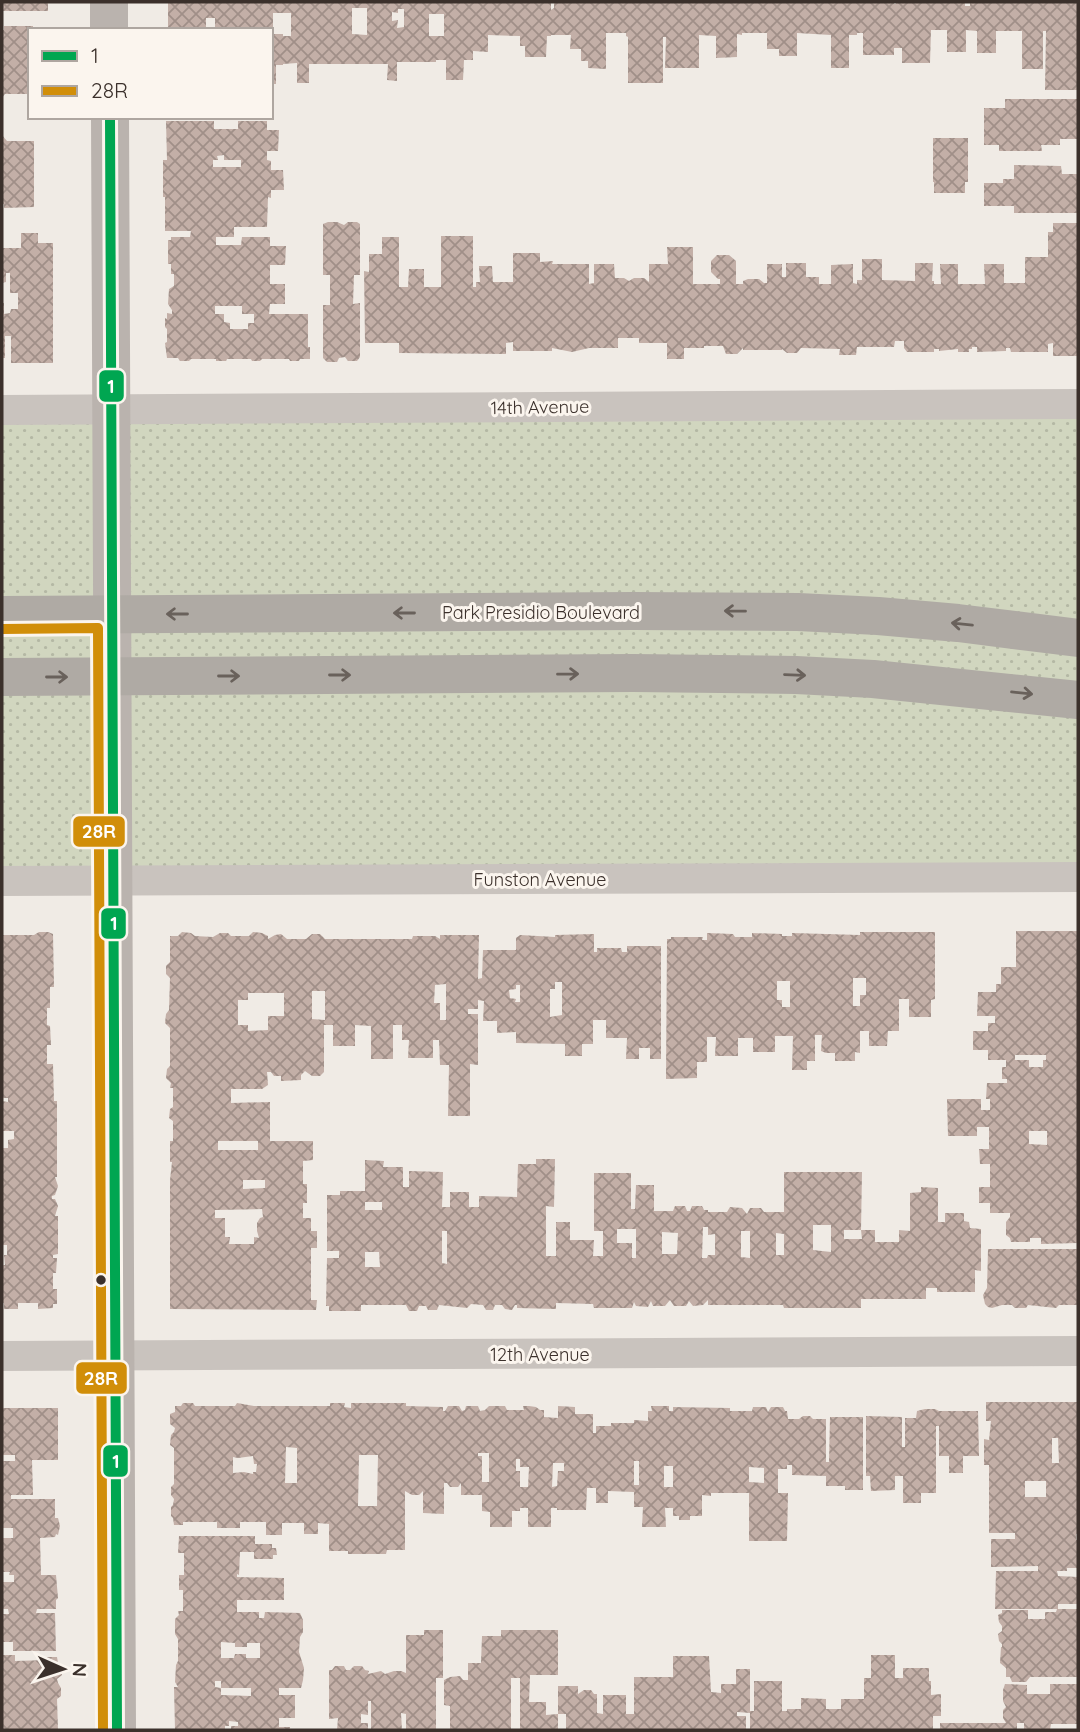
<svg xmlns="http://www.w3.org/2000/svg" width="1080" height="1732" font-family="Quicksand,sans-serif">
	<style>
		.park { fill: url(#park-dots) }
		.building { fill: url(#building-cross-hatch); fill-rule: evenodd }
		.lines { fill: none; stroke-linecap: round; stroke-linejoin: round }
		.street { stroke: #c9c3be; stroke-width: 30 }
		.secondary { stroke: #bab3ae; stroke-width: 38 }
		.highway { stroke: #afaaa4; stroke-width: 38 }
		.bus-1-casing { stroke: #fbf5ee; stroke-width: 16 }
		.bus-2-casing { stroke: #fbf5ee; stroke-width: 16 }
		.bus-1 { stroke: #00a651; stroke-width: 10 }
		.bus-2 { stroke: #d18e09; stroke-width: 10 }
		.oneway { stroke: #69615b }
		.bus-dot { fill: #3b302b; stroke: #fbf5ee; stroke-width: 2.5 }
		.labels { text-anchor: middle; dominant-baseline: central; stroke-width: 6; stroke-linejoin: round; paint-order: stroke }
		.street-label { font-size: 18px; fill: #3b302b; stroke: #fbf5ee }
		.line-badge { stroke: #fbf5ee; stroke-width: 2.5 }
		.badge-label { font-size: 19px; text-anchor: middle; font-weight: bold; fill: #fff }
	</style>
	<defs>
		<pattern id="park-dots" width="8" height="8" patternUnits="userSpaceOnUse" patternTransform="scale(1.75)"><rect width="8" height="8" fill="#d1d6bf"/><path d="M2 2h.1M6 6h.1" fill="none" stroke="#b4b8a4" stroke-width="1.8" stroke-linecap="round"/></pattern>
		<pattern id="building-cross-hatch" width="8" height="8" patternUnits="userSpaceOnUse" patternTransform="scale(1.75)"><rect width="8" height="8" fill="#c3afa7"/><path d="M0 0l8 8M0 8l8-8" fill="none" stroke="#a08f88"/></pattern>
	</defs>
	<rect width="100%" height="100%" fill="#f0ebe5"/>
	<path class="park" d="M1078,404V877L2,881V409Z"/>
	<g class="building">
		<rect x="2" y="2" width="46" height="9"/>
		<path d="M168,2H551V10L554,8V2H894V4H896V2H965V6H970V2H1078V90H1045L1046,31H1043V69H1022V31H996V53H977V31L966,30V52H947V30H931L930,63H902V48H894V55H863V33H857V35H849V68H831V35L797,33V56H779V49H767V33H742V35L737,34V57L716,58V36L699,35V68H665L666,37H663V83H628V37L626,36V33H606V69L588,68V61H581V49H570L571,35H551V36H547L546,57H525V46H520V36L488,35V52L473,51V60H464L463,80H446V60H436V62H397V81L387,80L388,64H309V83H297V63L283,64V65H276V84H271V34H283V36H291V13H273V30H215V18H206V30H168ZM352,8H367V35L352,34ZM398,9H404V27L397,28L398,20L392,21V12L398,13ZM429,14H444V36H429Z"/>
		<path d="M4,26H33V30H30V94H5L2,98V30H4Z"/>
		<path d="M1005,99H1078V139H1060V145H1041L1042,151H999V145H984V108H1005Z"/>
		<path d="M166,121H214V129H238V121H267V130H279L278,151H267V160L271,161V170H283L284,190H271V198L268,197L267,227H234V237H216V245H241L242,237H270V246H286L285,265H270V284H285V304H270L269,314H308V347H310V359H300L299,361H290L289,359H262L260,361H252L251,359H227L226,361H216V359H191L189,361H180L178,358H167L165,343L167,342V329L165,327V318L167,319V313L172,314V310L168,304L169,289L174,286V274H171V264H168V240H171V237H190L191,231H165V197H163V160H167ZM224,155V160H241V167H213V160H218L217,156ZM215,306H242V314H254V323H248V329H230V323L224,322V314H215Z"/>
		<path d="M2,135L7,141H34V207L4,208V204H2Z"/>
		<path d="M933,138H968V182H965V193H934V182H933Z"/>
		<path d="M1014,165L1061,166L1062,174H1078V213H1014V206H984V183H1003V179H1014Z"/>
		<path d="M328,222H337L344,225L348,222H357L360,224V275H354L353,304L360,303V357L357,361H348L345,357L339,358L337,362H327L323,358V305H330V275H323V224Z"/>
		<path d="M1053,223H1078V356H1053V343L1048,344V352H1011L1010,348H1006V351L977,352V347H972V349H969V352H958V349L939,351V349H934V352H907L904,348V341H895L894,347H857L856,355H839L840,349L801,348L797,353H787L782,349V350H743V348L737,354H726L723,346H704V348H684V359H667V343H639V338H618V348H589L572,352L552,348V351H513V342L506,343V354L399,353V343H365L364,271L369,272V254H382V237H399V287H408L409,269H424V287H441V236H473V287H476V282H480L479,266H492L493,282H513V253H540V262L553,261L552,264H589V284L594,283V264H614L615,278H624L629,281L634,278H644L649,282V264H668L667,247H693V284H720V279H718L711,272V261L717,255H729L736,261V284H743V281L748,279H759L764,283H767V264H782V277H786V263H806V277H819V284H831V265L853,264V283L857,284V280H862V259H882V280L915,281V263H933L932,281H934V284H941L940,264H958V284H985L984,264H1004V283H1025V257H1048V232H1053Z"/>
		<path d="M21,233H38V243H53V363H11V336H5V358H2V303H4V314L10,313L11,309H18V293H10V273H6V282L2,283V248H21Z"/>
		<path d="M1016,931H1078V1243L1041,1244V1238H1030V1242H1011L1010,1238L1006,1235V1222L1010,1217V1213H990V1203H979V1187H990V1164H980L979,1149H989V1127H977V1136H948L947,1099H981V1110H990V1099H986L987,1083H1007V1079H1002V1067H1006V1060H988V1050H973V1031H988V1023H995V1016H977L978,992H996V984H1001V967H1016ZM1015,1055H1046V1060H1043V1067H1029V1060H1015ZM1029,1131H1047V1145L1029,1144Z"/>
		<path d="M39,932H48L53,934L54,987H50V1008H47V1025L50,1026L51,1045H47V1064H53L54,1101H57V1177H55L58,1186L55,1195L52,1196V1199H55L58,1206L55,1216H58V1254L53,1255V1258H57L56,1273H53V1289H57V1304H53V1308L38,1309V1303H18V1309H4V1303H2V1265H5L4,1255H7V1245H2V1148H8V1140L14,1139V1131H2V1101L8,1102V1098H2V935H34Z"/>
		<path d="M182,932L191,933L195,936L213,937L220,933H228L231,936H249L253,932L262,933L268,936V939L275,935L281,934L287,939H306L312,934H320L325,939H412L413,936H435L440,939V935H479L478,979L482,978L483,950H516V938L520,935L555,937V935L594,934V952H597V948H621L622,952H627V946H661V1059H650V1048H639V1059H626L627,1038H606V1020H593V1044H582V1056H565V1044L516,1043V1032L497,1033V1021H483L484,1001L478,1000V1009H468V1014H478V1065L470,1064V1116H448L449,1065H440L439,1040H433V1058H408L409,1040H402V1025H393V1059H371V1026L355,1025V1046H333V1025H324V1072L320,1076H312L305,1071L301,1075V1080L281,1081V1076H274L271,1072H267L268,1085L262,1089H231V1103L270,1102V1141H313V1160L303,1161V1184H307V1203H303V1218H311V1231H317V1248H311V1300H317L316,1310L170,1309V1180L172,1162H170V1141H173V1121L169,1118L170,1109L173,1107V1088H170L171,1083L166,1078L167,1069L170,1066V1028L165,1023L166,1014L169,1010L170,978L166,974V966L170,962V936H178ZM555,982H562V1015L550,1017V989H555ZM446,984V1020H440V1003H434L435,985ZM516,985H520V1002H515L516,999L510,998L509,990L516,989ZM312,991H325V1020L312,1019ZM248,993H284V1016H268V1030L248,1031V1025H238V1000H248ZM218,1141H258V1150H218ZM243,1180H265V1188L243,1189ZM262,1209L263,1217L260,1218L257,1223V1231L259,1238L254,1237V1244H229L230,1237H225V1218H215V1210Z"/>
		<path d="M860,932H935V999L931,1000V1017H909V999H899V1031H888L887,1046H869V1031H860V1053L855,1052V1061H835V1053H826L821,1051L822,1035H815V1061H807V1070H792L793,1036H775V1052H753V1038H738V1056H715L716,1037H707V1062H697V1078L666,1079L667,939H671V937H703L702,940H707V933L733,934L735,937H752V933L782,934V936H792V933L860,935ZM853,978H866V995H860V1006H853ZM777,981H790V1007H782V1000H777Z"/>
		<path d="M536,1159H555L554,1207L546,1206V1256H556V1222H570V1240H594L593,1256H603V1231H594V1173H631V1209H635L636,1185H654V1211H673L675,1206H685L687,1211H690L692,1206H702L704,1210H708V1212H727L730,1207L742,1208L747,1214L750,1208H761L764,1212H784V1172H862L861,1230H875V1242H899V1230L910,1231V1193L921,1192V1187L938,1188V1222H945V1213H964V1221L969,1222L970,1228L981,1229V1271L975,1270V1292H937V1288H926V1299H861V1308H784L783,1305H708V1300L703,1305L693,1306L689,1301L686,1306H674L670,1300L665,1306H653L651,1301L648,1307L636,1306L634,1302L632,1308H594L593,1304L556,1303V1309L517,1308V1305H515L512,1310L505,1309L502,1305H495L493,1310H486L483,1305L471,1304L467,1308L439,1305L437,1310H428L426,1306H419L417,1311H409L406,1305H361V1311H329V1306H326L327,1258H339V1251H327V1195H340V1191H365V1160L384,1161L383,1167H403V1187H409V1171L443,1172L442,1207H450V1192H469V1207H479V1196L517,1197L518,1164H536ZM365,1202H382V1210H365ZM813,1225H831V1252L813,1250ZM703,1227H708V1235L715,1234V1255H708L707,1258H702ZM617,1229H636V1258H632V1243H617ZM844,1230H861L862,1239H844ZM442,1231H447V1264L442,1263ZM741,1231H750V1258L741,1257ZM662,1232L678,1233L677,1254H662ZM776,1233L784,1234V1255H776ZM365,1252H379L380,1267H365Z"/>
		<path d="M988,1249H1078V1305H1059L1056,1308L1028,1305L1026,1308H1015L1012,1305H1002L992,1308L988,1307L985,1304L983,1295L987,1288Z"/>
		<path d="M986,1402H1078V1534H1076V1540H1078V1568H1067V1571H1057L1058,1576L1078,1577V1604H1058V1609H995L996,1571H1038V1566L991,1567V1539H1015V1533H989V1465H984V1439L989,1440L991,1421H986ZM1052,1438H1058L1059,1463H1052ZM1025,1481H1046V1497H1025Z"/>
		<path d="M183,1403H193L195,1406H235L237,1403L254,1406H330V1403H345L344,1407L351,1408V1403H406V1406L443,1407V1411H445L448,1406H459L462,1411L465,1410L466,1406H478L480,1411L485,1410L489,1406H505L507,1410H524L523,1406H529L536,1407L540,1410H544V1417L558,1418V1406L575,1407V1414H593V1433H596V1426H611V1423H634V1420L648,1421V1411H652L651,1406H669V1411H673V1407L730,1408V1411H752L753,1407H766L768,1412L771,1407H783L785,1411H787L788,1419H799L803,1416H810L813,1419H826V1462H829L830,1417H863V1490H845V1486H826V1476L792,1475V1465H787V1469H778V1493H788L787,1541H749V1493H711V1496L702,1495V1516H690V1520H679V1516H673V1508H665L666,1527H642L643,1507H634V1492L608,1491V1503H596V1488H587L586,1510H557V1508H551V1527H528V1508H520V1511H512V1527H490V1512L482,1511V1495H461V1483L458,1487H450L447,1483H444V1514L423,1513V1491L419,1495H412L405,1491V1550H387L386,1554H348V1551H329V1524L318,1523V1534H304V1523H282V1535H266V1522H240V1528H217V1522H183V1525H174L173,1518L171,1516V1507L173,1505L174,1499L171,1495V1487L174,1484V1448L170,1445L171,1435L174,1432L175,1428L170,1424V1414L175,1412V1406H181ZM286,1447L297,1448V1483H285ZM478,1453H489V1482H482V1456H478ZM359,1455H378L377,1506H358ZM253,1456L254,1464H257L256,1472H253V1474L244,1472L233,1473V1457L238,1458ZM516,1459H520V1467H529L528,1487H520V1471H516ZM634,1461H639V1485H634ZM553,1463H564V1471H558L557,1486L552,1487ZM664,1466H673V1487H664ZM749,1467L764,1468V1483L749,1482Z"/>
		<path d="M2,1408H58V1460H32L33,1495H11V1499H55V1518H58L60,1526L58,1535L56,1534L55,1537L40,1538L41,1575H56L58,1598L56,1600V1609H37L36,1613H55L56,1651H13V1642H2V1614H9L8,1609H2V1582H14V1575H9L10,1572H2V1538H13V1528H2V1461H15V1455H2Z"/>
		<path d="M925,1409H935L939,1411H978L979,1456H963V1473H949V1456H939V1426H936V1493H921V1503H903V1476H895V1490L871,1491L870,1476H866V1416L902,1417V1447H905V1418H916L917,1411Z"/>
		<path d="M179,1536H255V1544H272V1548H276L277,1555H273V1559H254V1552H240L239,1575L237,1574V1577L284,1578V1600H237V1612H259V1618H264L265,1612L300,1613L303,1620V1632L300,1637L299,1652L304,1668L303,1680L301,1688H279V1695H295V1718H279V1727H290V1730H231V1726H238V1722L229,1721V1726H225V1730H175L174,1687H178L175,1682L176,1665L178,1661V1639L175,1634V1619L179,1615L178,1611H183V1590H179V1575H184V1553H178ZM221,1642L235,1643V1647H247V1643H260V1658H246V1654H235L234,1658H221ZM215,1681H221V1688H251V1696L221,1695V1688L215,1687Z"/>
		<path d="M1057,1609H1078V1677H1030L1026,1682H1012L1010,1677H1006V1668L1000,1663L1001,1647H1002V1644L999,1641L998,1634L1002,1631V1626L999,1622L998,1615L1002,1613V1610H1028V1619H1045V1612H1056Z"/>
		<path d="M424,1630H443V1678H436V1730H406V1714L401,1713L402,1730H371V1701H368V1715L361,1714V1723H368V1730H337L338,1718L329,1719V1670H332L335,1666H344L346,1670H350L354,1666H362L365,1670L369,1671L368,1674L381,1671L385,1674L394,1671H401L406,1673V1635H424Z"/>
		<path d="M501,1630H558V1675H530L529,1702H546V1715L558,1714V1730H520V1678H511V1730H450V1706L444,1705V1680L450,1677L460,1676L463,1680H468V1663H481L482,1636H501Z"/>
		<path d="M2,1655H15V1661L47,1660V1657H57L58,1663L61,1667L62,1675L57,1679L58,1683L61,1688V1696L57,1699L58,1730H2Z"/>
		<path d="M871,1655H895V1678H903V1668H929V1681H931V1695L941,1694V1716H933V1730H750V1713L737,1712V1716H746V1730H566V1714H558V1686H578V1694L584,1690H591L594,1694H597V1713L603,1714V1695H626V1714H634V1677H673V1656H709L711,1692L721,1693V1684H736V1669H750V1711H754V1681H782V1711H787V1709H801V1698L826,1699V1709H841V1699H864V1678H871Z"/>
		<path d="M1005,1684L1027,1685V1694H1050V1684H1078V1724H1051L1050,1730H1024V1723H1017V1730H940V1723H1006L1003,1718V1710L1006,1707L1003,1701V1690Z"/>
	</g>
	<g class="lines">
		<g class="street">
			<path d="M2,410L1078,404"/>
			<path d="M2,881L1078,877"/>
			<path d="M2,1356L1078,1351"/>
		</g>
		<g class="secondary">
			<path d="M109,2V30"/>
			<path d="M110,117L117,1730"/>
		</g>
		<g class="highway">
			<path d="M2,615L633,611L798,612L878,616L958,623L1078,638"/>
			<path d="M2,677L633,673L796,675L873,679L1078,700"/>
		</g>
		<g class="bus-1-casing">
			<path id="bus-1" d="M110,117L117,1730"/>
		</g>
		<g class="bus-2-casing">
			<path id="bus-2" d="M2,629L98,628L103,1730"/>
		</g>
		<use href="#bus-1" class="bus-1"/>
		<use href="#bus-2" class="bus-2"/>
	</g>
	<defs><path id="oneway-shaft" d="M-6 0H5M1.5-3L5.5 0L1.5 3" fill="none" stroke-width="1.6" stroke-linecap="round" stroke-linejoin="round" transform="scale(1.75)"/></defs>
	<g class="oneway">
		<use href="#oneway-shaft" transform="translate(735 611) rotate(-179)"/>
		<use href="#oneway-shaft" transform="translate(404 613) rotate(180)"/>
		<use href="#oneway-shaft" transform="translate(177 614) rotate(180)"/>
		<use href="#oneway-shaft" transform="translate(962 624) rotate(-174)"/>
		<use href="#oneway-shaft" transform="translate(568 674) rotate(-1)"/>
		<use href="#oneway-shaft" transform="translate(340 675)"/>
		<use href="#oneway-shaft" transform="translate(795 675) rotate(2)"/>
		<use href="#oneway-shaft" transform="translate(229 676)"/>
		<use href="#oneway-shaft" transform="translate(57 677)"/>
		<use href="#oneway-shaft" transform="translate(1022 693) rotate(6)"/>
	</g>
	<circle class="bus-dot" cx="101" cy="1280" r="6"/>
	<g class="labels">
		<g class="street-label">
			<text transform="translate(540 407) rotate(-1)">14th Avenue</text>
			<text x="541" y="612">Park Presidio Boulevard</text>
			<text x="540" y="879">Funston Avenue</text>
			<text x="540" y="1354">12th Avenue</text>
		</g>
	</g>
	<g class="line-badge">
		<rect x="98" y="369" width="27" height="34" rx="7" fill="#00a651"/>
		<rect x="72" y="815" width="54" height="33" rx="7" fill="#d18e09"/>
		<rect x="100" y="907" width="27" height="33" rx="7" fill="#00a651"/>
		<rect x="75" y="1361" width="53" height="34" rx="7" fill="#d18e09"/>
		<rect x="102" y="1444" width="27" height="34" rx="7" fill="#00a651"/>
	</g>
	<g class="badge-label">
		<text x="111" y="393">1</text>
		<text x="99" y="838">28R</text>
		<text x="114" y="930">1</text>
		<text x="101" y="1385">28R</text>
		<text x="116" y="1468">1</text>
	</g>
	<rect width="1080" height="1732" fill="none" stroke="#3b302b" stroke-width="7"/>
	<rect x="28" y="28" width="245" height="91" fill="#fbf5ee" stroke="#aea6a0" stroke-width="2"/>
	<rect x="42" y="51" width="35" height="10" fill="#00a651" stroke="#aea6a0" stroke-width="2"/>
	<text x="91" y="63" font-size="21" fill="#3b302b">1</text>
	<rect x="42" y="86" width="35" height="10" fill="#d18e09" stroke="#aea6a0" stroke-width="2"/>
	<text x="91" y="98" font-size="21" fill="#3b302b">28R</text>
	<g transform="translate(63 1669) rotate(93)" stroke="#fbf5ee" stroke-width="5" paint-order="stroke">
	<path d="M0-5L12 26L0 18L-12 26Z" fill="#3b302b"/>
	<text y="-10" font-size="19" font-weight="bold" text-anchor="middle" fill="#3b302b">N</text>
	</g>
</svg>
